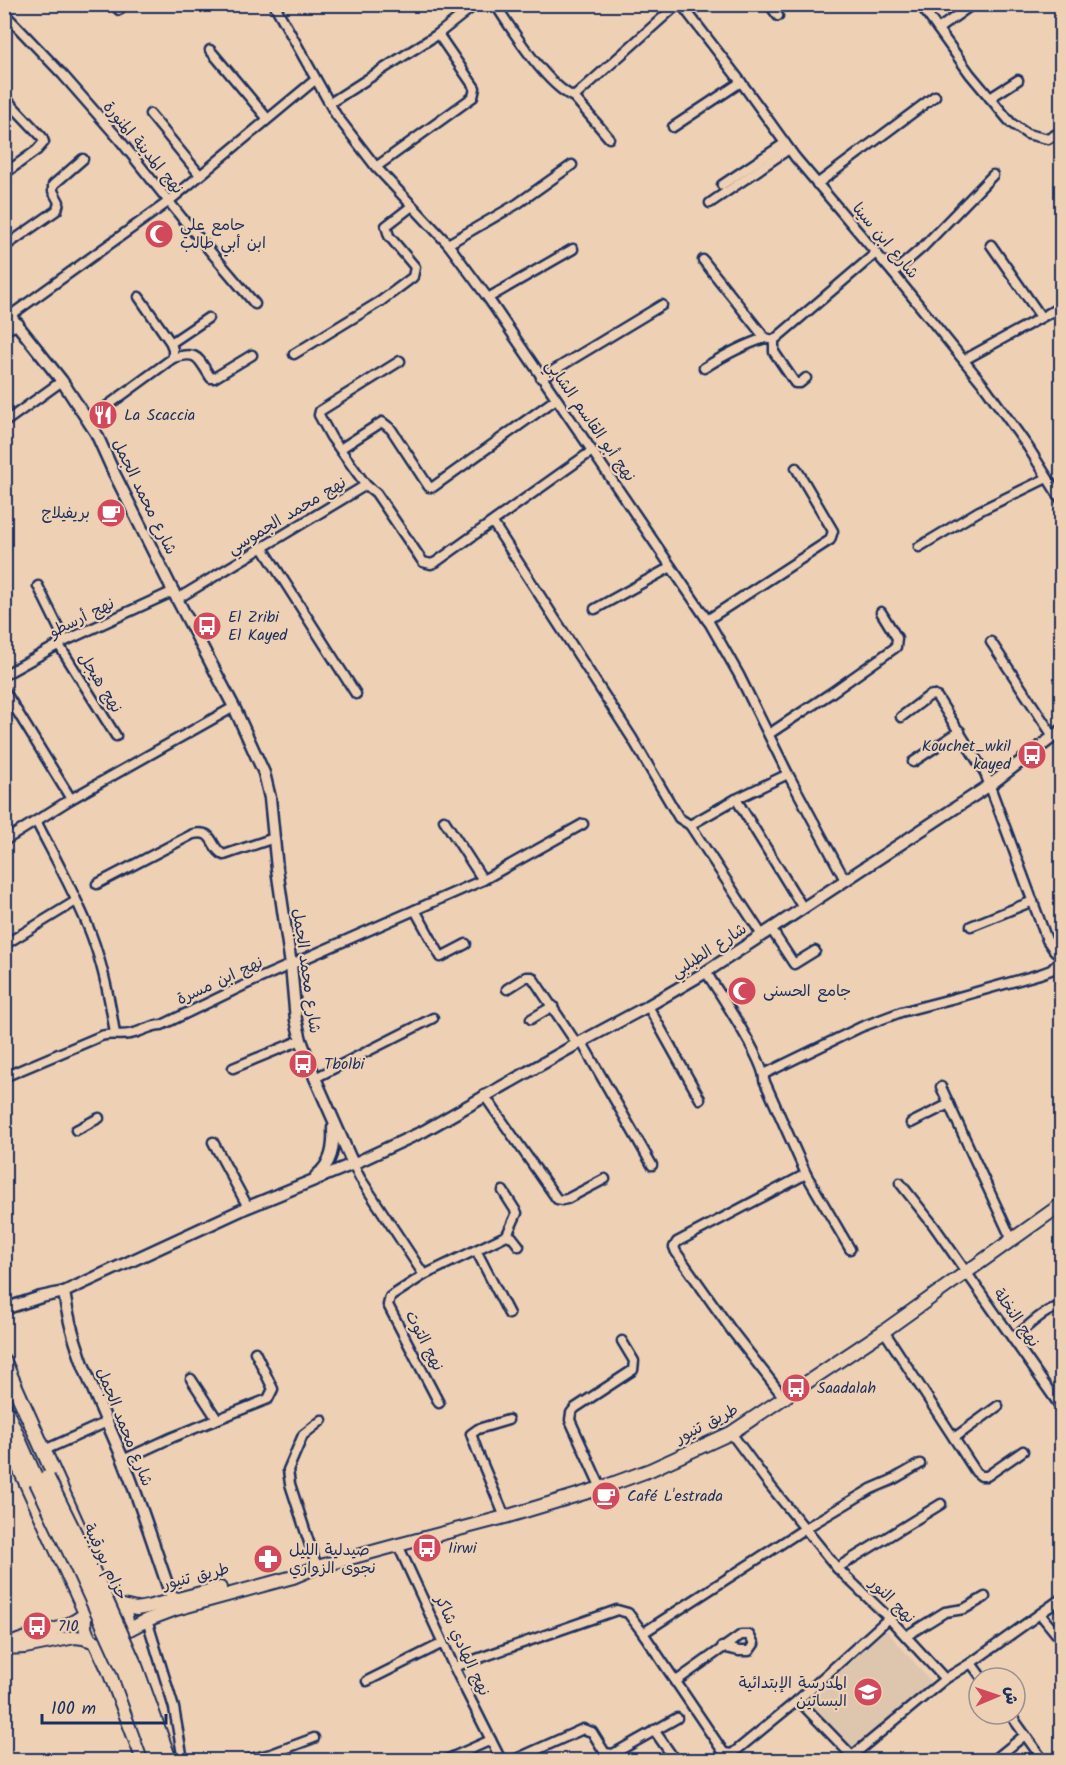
<svg xmlns="http://www.w3.org/2000/svg" width="1066" height="1765" font-family="Kalam,'Playpen Sans Arabic',sans-serif">
	<style>
		.built { fill: #dec5ae }
		.lines { fill: none; stroke-linecap: round; stroke-linejoin: round }
		.minor-casing { stroke: #1b2f5e; stroke-width: 13 }
		.tertiary-casing { stroke: #1b2f5e; stroke-width: 15 }
		.secondary-casing { stroke: #1b2f5e; stroke-width: 16 }
		.trunk-casing { stroke: #1b2f5e; stroke-width: 18 }
		.minor { stroke: #eed1b4; stroke-width: 8 }
		.tertiary { stroke: #eed1b4; stroke-width: 10 }
		.secondary { stroke: #eed1b4; stroke-width: 12 }
		.trunk { stroke: #eed1b4; stroke-width: 14 }
		.trunk-bridge-casing { stroke: #1b2f5e; stroke-width: 18; stroke-linecap: butt }
		.trunk-bridge { stroke: #eed1b4; stroke-width: 14 }
		.labels { text-anchor: middle; dominant-baseline: central; stroke-width: 4.5; stroke-linejoin: round; paint-order: stroke }
		.street-label { font-size: 16px; fill: #1b2f5e; stroke: #eed1b4 }
		.poi-label { font-size: 16px; fill: #1b2f5e; stroke: #eed1b4; text-anchor: start }
	</style>
	<rect width="100%" height="100%" fill="#eed1b4"/>
	<filter id="ink" filterUnits="userSpaceOnUse"><feTurbulence type="fractalNoise" baseFrequency=".0167" numOctaves="2"/><feDisplacementMap in="SourceGraphic" scale="12" xChannelSelector="R" yChannelSelector="G"/><feConvolveMatrix kernelMatrix="1 2 1 2 8 2 1 2 1" color-interpolation-filters="sRGB"/></filter>
	<g filter="url(#ink)">
		<path class="built" d="M886,1630L932,1683L856,1746H847L804,1700Z"/>
		<g class="lines">
			<g class="minor-casing">
				<g id="minor">
					<path d="M114,4L119,10"/>
					<path d="M274,4L336,115L376,167L448,244L488,298L710,624L739,675L788,774L845,880"/>
					<path d="M495,4C512,30 546,85 574,97L678,4"/>
					<path d="M681,4L741,82L795,157L893,273L986,388L1028,447L1062,501"/>
					<path d="M769,4L778,16"/>
					<path d="M920,4L970,74L1011,123L1027,134L1048,139L1062,131"/>
					<path d="M4,13L63,75L119,139L182,218L255,304"/>
					<path d="M938,29L973,4"/>
					<path d="M1060,48L1062,47"/>
					<path d="M210,50L267,118"/>
					<path d="M574,97L609,138"/>
					<path d="M990,98L1018,80"/>
					<path d="M330,103L438,34L476,4"/>
					<path d="M150,114L200,175"/>
					<path d="M673,127L741,82"/>
					<path d="M376,167L473,97L475,88L438,34"/>
					<path d="M4,174L37,150L44,142L42,137L7,100"/>
					<path d="M817,184L935,96"/>
					<path d="M722,185L785,143"/>
					<path d="M710,203L789,149"/>
					<path d="M448,244L517,204L572,165"/>
					<path d="M991,245L1041,317"/>
					<path d="M4,247L57,210L59,202L53,191V185L83,159"/>
					<path d="M703,260L765,338L774,340"/>
					<path d="M893,273L923,247L993,175"/>
					<path d="M488,298L573,249"/>
					<path d="M11,315L168,202L315,80"/>
					<path d="M171,343L208,318"/>
					<path d="M294,354L381,301L413,277L415,267L389,236L386,226L412,206"/>
					<path d="M173,358C199,350 198,359 211,378H214L252,355"/>
					<path d="M964,360L1062,306"/>
					<path d="M704,368C723,356 743,345 765,338"/>
					<path d="M541,378L662,305"/>
					<path d="M806,378L800,383H795L774,352V340L876,253"/>
					<path d="M88,420L173,358V350L171,343L139,297"/>
					<path d="M5,422L62,381"/>
					<path d="M340,449L382,422L391,429L427,484L429,487H433L556,399"/>
					<path d="M366,485L376,493L423,562L431,564L436,562L592,451"/>
					<path d="M493,523L632,738L679,818L690,825L762,935"/>
					<path d="M919,547L979,511L1047,478"/>
					<path d="M263,548L356,694"/>
					<path d="M38,586L65,641"/>
					<path d="M177,599L366,485L331,437L319,415L320,411L400,361"/>
					<path d="M595,609L671,567"/>
					<path d="M707,620L830,540L833,531L796,468"/>
					<path d="M991,642L1053,736"/>
					<path d="M59,645L116,736"/>
					<path d="M4,675L65,641L174,591"/>
					<path d="M4,690L71,799"/>
					<path d="M901,717L929,696L933,695L937,697L985,773L1047,940L1054,950L1062,957"/>
					<path d="M769,734L831,693L896,647L897,638L881,612"/>
					<path d="M913,762L960,731"/>
					<path d="M736,799L803,908"/>
					<path d="M444,820L483,880"/>
					<path d="M36,821C55,858 76,895 91,934C103,966 110,999 115,1034"/>
					<path d="M690,825L736,799L788,774"/>
					<path d="M4,841L71,799L234,707"/>
					<path d="M97,884L193,834C216,829 209,848 224,855L274,838"/>
					<path d="M415,910L441,957L466,944"/>
					<path d="M971,926L1033,901"/>
					<path d="M771,929L794,964L815,951"/>
					<path d="M4,945L76,901"/>
					<path d="M706,972C718,991 765,1061 764,1080L806,1174L850,1249"/>
					<path d="M507,989L526,977H532L577,1044"/>
					<path d="M648,1006L700,1099"/>
					<path d="M531,1019L553,1006"/>
					<path d="M581,1041L652,1165"/>
					<path d="M233,1068L301,1040"/>
					<path d="M764,1074L861,1027L901,1012L955,998L1040,974L1051,970L1062,959"/>
					<path d="M4,1077L101,1036C112,1033 121,1036 130,1034C142,1032 150,1025 162,1025L249,983L483,880L583,824"/>
					<path d="M315,1078L433,1018"/>
					<path d="M941,1087L1012,1240"/>
					<path d="M484,1095L557,1199L562,1200L567,1199L605,1179"/>
					<path d="M911,1123L949,1104"/>
					<path d="M76,1130L99,1118"/>
					<path d="M213,1142L248,1207"/>
					<path d="M353,1164L360,1178L424,1275"/>
					<path d="M900,1183L934,1226L1062,1409"/>
					<path d="M507,1235L512,1237L519,1246"/>
					<path d="M476,1250L509,1314"/>
					<path d="M884,1331L976,1472L981,1476H987L1023,1451"/>
					<path d="M1013,1339C1025,1329 1047,1306 1062,1307"/>
					<path d="M191,1379L217,1419"/>
					<path d="M785,1399L732,1331L676,1252L674,1247L677,1242L806,1174"/>
					<path d="M439,1403L388,1305L390,1297L424,1275L507,1235L517,1213L503,1191"/>
					<path d="M731,1433L768,1483L837,1568L889,1618L945,1679L971,1663L1062,1598"/>
					<path d="M954,1438L998,1406"/>
					<path d="M49,1448L107,1422"/>
					<path d="M123,1460L173,1437L268,1399L273,1389L255,1352"/>
					<path d="M601,1488L570,1420L571,1413L575,1408L633,1370L634,1361L622,1341"/>
					<path d="M505,1517L478,1453L471,1434L478,1429L508,1420"/>
					<path d="M398,1545L454,1667L501,1760"/>
					<path d="M317,1567L290,1484L288,1470L303,1435L322,1420"/>
					<path d="M837,1568L941,1504"/>
					<path d="M1040,1614L1062,1641"/>
					<path d="M147,1620L174,1708L183,1760"/>
					<path d="M643,1633L804,1529L871,1489L892,1480L920,1464"/>
					<path d="M906,1636L945,1612L964,1609L985,1597"/>
					<path d="M971,1663L982,1678"/>
					<path d="M454,1667L617,1610L628,1613L643,1633L724,1753L732,1754L798,1700L889,1618"/>
					<path d="M367,1681L443,1643"/>
					<path d="M675,1682L741,1635H749L754,1644L749,1651H739L722,1647"/>
					<path d="M798,1700L856,1760"/>
					<path d="M654,1730L675,1760"/>
					<path d="M1025,1735L1043,1760"/>
					<path d="M852,1756L945,1679"/>
					<path d="M247,1760L271,1754L314,1738"/>
					<path d="M446,1760L491,1740"/>
					<path d="M514,1760L583,1729L592,1732L605,1753L613,1754L677,1718"/>
					<path d="M994,1760L1025,1735L1010,1714"/>
				</g>
			</g>
			<g class="tertiary-casing">
				<g id="tertiary">
					<path d="M4,308L62,381L96,433L114,473L177,599L234,707L264,773L270,798L277,869L291,965L296,1020L301,1040L315,1078L353,1164L248,1207L64,1292C72,1350 100,1404 122,1457C141,1504 156,1553 173,1601"/>
					<path d="M4,329L18,324"/>
					<path d="M353,1164L424,1131L577,1044L648,1006L706,972L990,785L1062,730"/>
					<path d="M316,1176C332,1163 334,1148 333,1128"/>
					<path d="M4,1309L41,1297L64,1292"/>
				</g>
			</g>
			<g class="secondary-casing">
				<g id="secondary">
					<path d="M119,1605L136,1609L147,1607L220,1588"/>
					<path d="M126,1631L147,1620L176,1609L293,1577L317,1567L398,1545L505,1517L601,1488L650,1470L731,1433L884,1331L1062,1204"/>
					<path d="M91,1640C80,1626 83,1603 104,1601C123,1600 131,1619 125,1634"/>
					<path d="M8,1645C33,1633 64,1632 86,1613"/>
					<path d="M4,1648L25,1647L75,1637L83,1638L106,1645"/>
				</g>
			</g>
			<g class="trunk-casing">
				<g id="trunk">
					<path d="M4,1362L80,1532"/>
					<path d="M4,1407L37,1482"/>
					<path d="M4,1433L86,1613"/>
					<path d="M103,1582L115,1604"/>
					<path d="M97,1644L109,1669L144,1760"/>
				</g>
			</g>
			<use href="#minor" class="minor"/>
			<use href="#tertiary" class="tertiary"/>
			<use href="#secondary" class="secondary"/>
			<use href="#trunk" class="trunk"/>
			<g class="trunk-bridge-casing">
				<g id="trunk-bridge">
					<path d="M47,1478L88,1561L135,1666L169,1760"/>
					<path d="M37,1482L77,1566L124,1669L157,1760"/>
				</g>
			</g>
			<use href="#trunk-bridge" class="trunk-bridge"/>
		</g>
	</g>
	<defs>
		<g id="mosque-disc" transform="scale(1.5)"><circle r="9.5" fill="#d1495b" stroke="#eed1b4"/><path d="M3.5-4.9A6 6 0 1 0 3.5 4.9A5 5 0 1 1 3.5-4.9Z" fill="#fff"/></g>
		<g id="restaurant-disc" transform="scale(1.5)"><circle r="9.5" fill="#d1495b" stroke="#eed1b4"/><path d="M-5-6h1v4h1v-4h1v4h1v-4h1v5L-1.5 .5V6h-2V.5L-5-1ZM5-6V6H3V1.5H1.5Q1.5-4 5-6Z" fill="#fff"/></g>
		<g id="cafe-disc" transform="scale(1.5)"><circle r="9.5" fill="#d1495b" stroke="#eed1b4"/><path d="M-5.5-4.5H6V0H3Q3 3.5 0 3.5H-2.5Q-5.5 3.5-5.5 0ZM3-3.2v2h1.7v-2ZM-6 4.5H4V6H-6Z" fill="#fff"/></g>
		<g id="bus-disc" transform="scale(1.5)"><circle r="9.5" fill="#d1495b" stroke="#eed1b4"/><path d="M-5-6H5V4H4V6H2V4H-2V6H-4V4H-5ZM-3.5-4V0h7V-4ZM-3.5 1.2v1.5H-2V1.2ZM2 1.2v1.5H3.5V1.2Z" fill="#fff"/></g>
		<g id="pharmacy-disc" transform="scale(1.5)"><circle r="9.5" fill="#d1495b" stroke="#eed1b4"/><path d="M-2-6h4v4h4v4h-4v4h-4v-4h-4v-4h4Z" fill="#fff"/></g>
		<g id="school-disc" transform="scale(1.5)"><circle r="9.5" fill="#d1495b" stroke="#eed1b4"/><path d="M0-5L7-2L0 1L-7-2ZM-4 1L0 2.5L4 1V4Q0 6-4 4Z" fill="#fff"/></g>
	</defs>
	<g fill-rule="evenodd">
		<use href="#mosque-disc" x="159" y="234"/>
		<use href="#restaurant-disc" x="103" y="415"/>
		<use href="#cafe-disc" x="111" y="513"/>
		<use href="#bus-disc" x="207" y="626"/>
		<use href="#bus-disc" x="1032" y="755"/>
		<use href="#mosque-disc" x="742" y="991"/>
		<use href="#bus-disc" x="303" y="1064"/>
		<use href="#bus-disc" x="796" y="1388"/>
		<use href="#cafe-disc" x="606" y="1496"/>
		<use href="#bus-disc" x="427" y="1548"/>
		<use href="#pharmacy-disc" x="268" y="1559"/>
		<use href="#bus-disc" x="37" y="1626"/>
		<use href="#school-disc" x="868" y="1692"/>
	</g>
	<g class="labels">
		<g class="street-label">
			<text transform="translate(143 148) rotate(50)">نهج المدينة المنورة</text>
			<text transform="translate(885 241) rotate(50)">شارع ابن سينا</text>
			<text transform="translate(590 421) rotate(55)">نهج أبو القاسم الشابي</text>
			<text transform="translate(144 497) rotate(64)">شارع محمد الجمل</text>
			<text transform="translate(287 516) rotate(-31)">نهج محمد الجموسي</text>
			<text transform="translate(82 618) rotate(-26)">نهج أرسطو</text>
			<text transform="translate(100 683) rotate(58)">نهج هيجل</text>
			<text transform="translate(709 951) rotate(-33)">شارع الطبلبي</text>
			<text transform="translate(306 971) rotate(82)">شارع محمد الجمل</text>
			<text transform="translate(220 981) rotate(-25)">نهج ابن مسرة</text>
			<text transform="translate(1016 1318) rotate(55)">نهج النخلة</text>
			<text transform="translate(424 1341) rotate(63)">نهج التوت</text>
			<text transform="translate(707 1424) rotate(-27)">طريق تنيور</text>
			<text transform="translate(124 1427) rotate(68)">شارع محمد الجمل</text>
			<text transform="translate(105 1562) rotate(65)">حزام بورقيبة</text>
			<text transform="translate(196 1577) rotate(-14)">طريق تنيور</text>
			<text transform="translate(892 1601) rotate(45)">نهج النور</text>
			<text transform="translate(462 1646) rotate(65)">نهج الهادي شاكر</text>
		</g>
		<g class="poi-label">
			<text x="180" y="225">جامع علي<tspan x="180" dy="18">ابن أبي طالب</tspan></text>
			<text x="124" y="415">La Scaccia</text>
			<text x="90" y="513" text-anchor="end">بريفيلاج</text>
			<text x="228" y="617">El Zribi<tspan x="228" dy="18">El Kayed</tspan></text>
			<text x="1011" y="746" text-anchor="end">Kouchet_wkil<tspan x="1011" dy="18">kayed</tspan></text>
			<text x="763" y="991">جامع الحسنى</text>
			<text x="324" y="1064">Tbolbi</text>
			<text x="817" y="1388">Saadalah</text>
			<text x="627" y="1496">Café L'estrada</text>
			<text x="448" y="1548">Iirwi</text>
			<text x="289" y="1550">صيدلية الليل<tspan x="289" dy="18">نجوى الزواري</tspan></text>
			<text x="58" y="1626">710</text>
			<text x="847" y="1683" text-anchor="end">المدرسة الإبتدائية<tspan x="847" dy="18">البساتين</tspan></text>
		</g>
	</g>
	<rect width="1066" height="1765" fill="none" stroke="#eed1b4" stroke-width="24"/>
	<rect x="12" y="12" width="1042" height="1741" fill="none" stroke="#1b2f5e" stroke-width="2" filter="url(#ink)"/>
	<g transform="translate(997 1696) rotate(88)"><circle r="28" fill="#eed1b4" stroke="#9a9092" stroke-width="1.5"/>
	<path d="M0-4.5L10 22L0 15L-10 22Z" fill="#d1495b"/>
	<text y="-9" font-size="16" font-weight="bold" text-anchor="middle" fill="#1b2f5e">ش</text>
	</g>
	<path d="M42 1714v9h124v-9" fill="none" stroke="#1b2f5e" stroke-width="3"/>
	<text x="51" y="1714" font-size="18" fill="#1b2f5e" stroke="#eed1b4" stroke-width="4.5" paint-order="stroke">100 m</text>
</svg>
